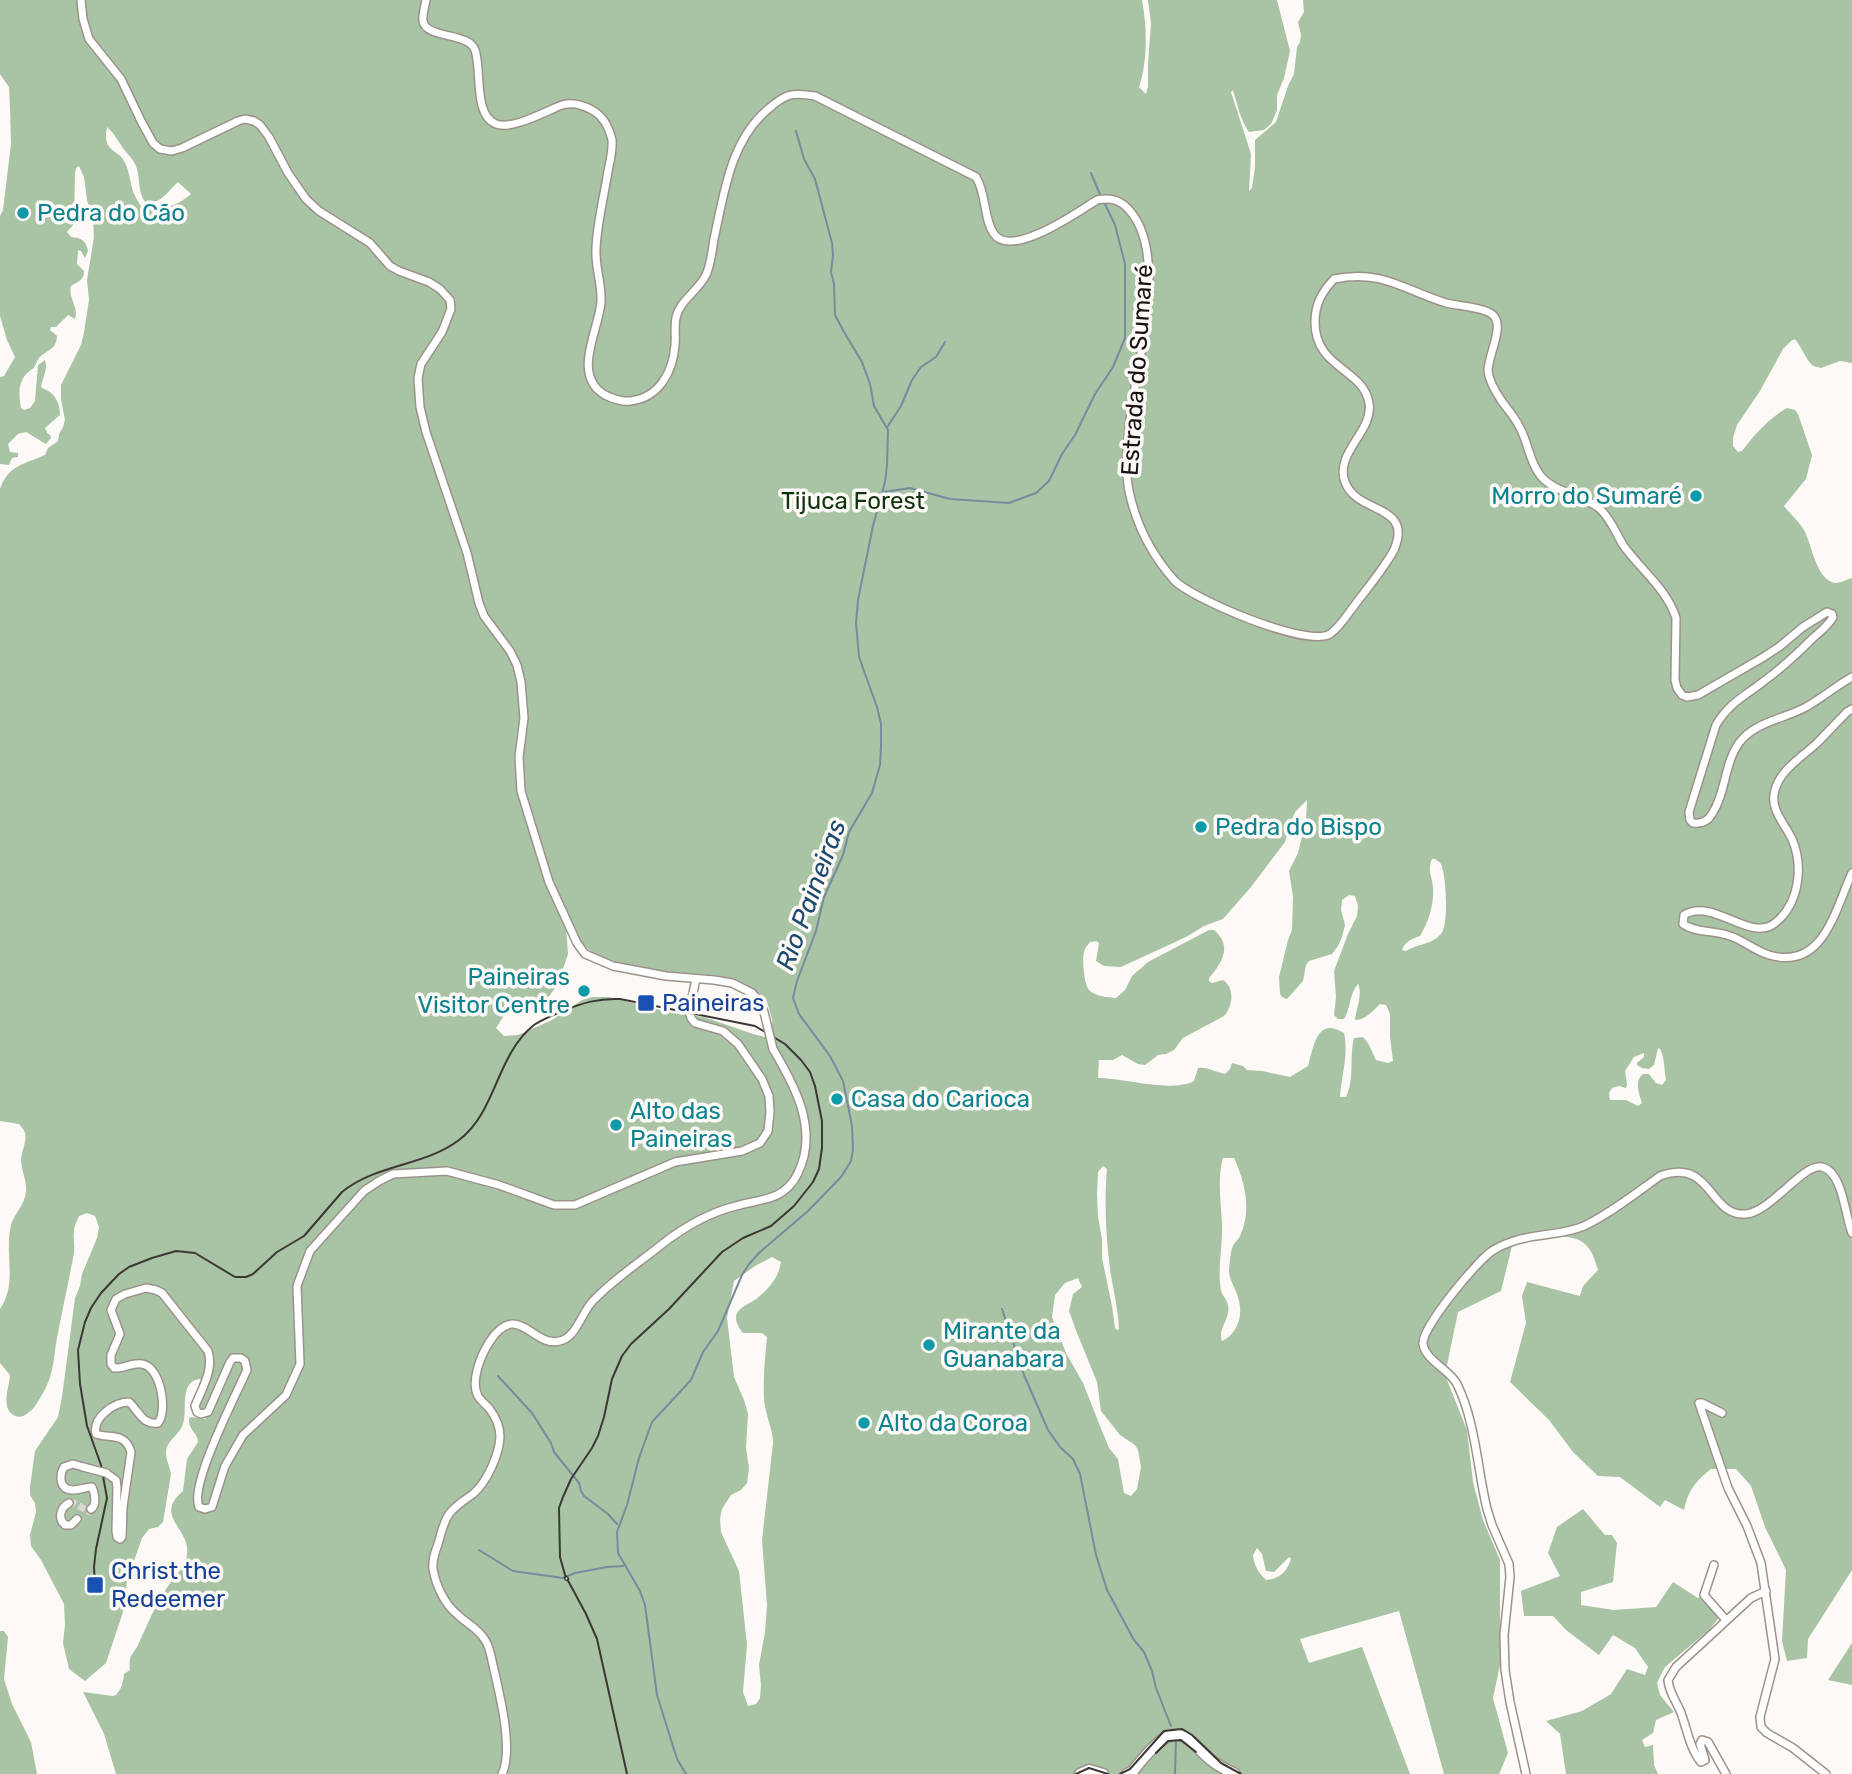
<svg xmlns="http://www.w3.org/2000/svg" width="1852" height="1774" font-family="Rubik,sans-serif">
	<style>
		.forest { fill: #a9c3a5; fill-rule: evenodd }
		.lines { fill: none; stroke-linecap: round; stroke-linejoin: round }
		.stream { stroke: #788b9e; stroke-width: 2 }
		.street-tunnel { stroke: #dad6d4; stroke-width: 7; stroke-dasharray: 7 3.5; stroke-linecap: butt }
		.street-casing { stroke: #9c928b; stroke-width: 10 }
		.secondary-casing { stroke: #9c928b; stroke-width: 13 }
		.street { stroke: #fff; stroke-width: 7 }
		.secondary { stroke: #fff; stroke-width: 10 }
		.tram { stroke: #3c3835; stroke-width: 2 }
		.rail-casing { stroke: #3c3835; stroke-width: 4.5 }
		.rail { stroke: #fdf9f6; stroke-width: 2; stroke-dasharray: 5; stroke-linecap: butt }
		.street-bridge-casing { stroke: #9c928b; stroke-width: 10; stroke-linecap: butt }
		.street-bridge { stroke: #fff; stroke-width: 7 }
		.culture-dot { fill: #0f9aa8; stroke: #fdf9f6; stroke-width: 2.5 }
		.transit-dot { fill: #1a4fb4; stroke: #fdf9f6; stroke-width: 2.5 }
		.labels { text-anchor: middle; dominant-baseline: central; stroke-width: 7; stroke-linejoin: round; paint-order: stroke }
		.culture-label { font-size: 24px; fill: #0d838f; stroke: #fdf9f6; text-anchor: start }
		.street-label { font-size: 24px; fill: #171311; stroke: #fdf9f6 }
		.park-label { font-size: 24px; fill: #0f330a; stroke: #fdf9f6 }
		.transit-label { font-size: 24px; fill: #164399; stroke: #fdf9f6; text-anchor: start }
		.water-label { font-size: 26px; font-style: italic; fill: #1c496e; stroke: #fdf9f6 }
	</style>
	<rect width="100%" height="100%" fill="#fdf9f6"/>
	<g class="forest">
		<path d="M0,0H1142C1147,26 1148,61 1139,87L1146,94L1148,87V64L1151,24L1148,0H1277L1290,51L1284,78L1277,95V110L1271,124L1264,130L1249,132C1241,122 1237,103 1233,90L1231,92L1251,154L1249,191L1252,188L1255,167V140L1276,122L1288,86L1294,74L1297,47L1300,42L1301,35L1298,22L1304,12L1303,0H1852V363L1840,361L1821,368L1813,366C1805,358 1802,348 1795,339L1791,341L1783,349L1760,391L1737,425L1733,438V446L1738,452L1742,451C1755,434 1768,419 1787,408L1795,410L1798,414L1812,455L1806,479L1784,506C1791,515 1800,522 1805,532C1812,546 1817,582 1836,583C1840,583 1848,579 1852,578V1570L1808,1639L1807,1658L1787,1661L1782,1641L1786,1570L1765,1527L1751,1486L1736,1469H1711C1695,1482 1689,1489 1684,1510L1665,1500L1660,1507L1620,1477L1598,1476L1573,1452L1549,1420L1510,1382L1526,1323L1522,1296L1527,1282L1580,1296L1583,1286L1598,1270C1595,1261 1593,1252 1586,1245C1571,1229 1530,1239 1512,1246L1501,1291L1458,1312L1445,1375L1467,1430L1473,1482L1483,1520L1500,1560V1665L1493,1698L1508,1753L1499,1774H1444L1399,1611L1300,1639L1309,1663L1362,1647L1410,1774H116L104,1734L83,1692L113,1696L116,1695C122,1688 123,1683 124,1674L130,1670C130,1667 129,1663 130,1659C131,1654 136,1650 138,1645C147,1625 156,1604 168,1586C174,1577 183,1569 186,1559C195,1529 151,1518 183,1491L187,1459L198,1442C198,1433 188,1430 189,1419L191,1417L205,1419L210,1413L202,1412L198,1408L203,1379C178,1378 188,1409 183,1424C180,1435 166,1440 166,1453C166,1460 170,1467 171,1474L163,1522L158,1527L149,1529L142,1538L127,1581L124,1609L106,1663L85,1681L69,1669L63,1643L65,1625L64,1604L41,1560L31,1546L30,1535L36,1512L35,1503L30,1495V1487L35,1451L58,1417L62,1397L75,1298L80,1286L82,1274L97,1238L99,1227L95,1216L87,1213L79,1216C77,1221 74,1226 74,1232C73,1239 75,1246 74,1253C69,1280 63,1306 58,1333C52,1361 56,1373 39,1400C36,1404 34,1409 29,1412C25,1416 20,1418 15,1416C0,1408 9,1389 10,1375L0,1363V1309C18,1283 4,1254 11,1225C14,1214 25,1205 26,1191C27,1181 21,1170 21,1159C22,1151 27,1140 25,1133C24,1129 21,1127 19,1124L0,1121V489C8,465 25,464 45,455L48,448L58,441L59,434L63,427L65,420L61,399V385L81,345L84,332L89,300L87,280L94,237L93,221L87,200L84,177L79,166L76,168L75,173L74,224L67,232L71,237C81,238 86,240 88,251L85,258L81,251L78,250L77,264L84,271C84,281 78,281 71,286C68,299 79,306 75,319L68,315L56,327H51L50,330L57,336C56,351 47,349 39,358C38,359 35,366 34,368C18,377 18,391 21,408L24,410L30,408L35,401L38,365L45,360C48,368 43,378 41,386L42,388C54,392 60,402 60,415L45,428L47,433L50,435L51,438L46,444L26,432L18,434L8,444L10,452L18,453V457L12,458L9,465L0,464V377L4,376L15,357L7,340L0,316V216L3,210L11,144L10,108L9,87L0,74ZM107,127C115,134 115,137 121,145C126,154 134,158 137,169C140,180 138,192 145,202C161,205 167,192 178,182L191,194C176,207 159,212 140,205C136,198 132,191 131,183C129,175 128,168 124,161C120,153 112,152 108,145C105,139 106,133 107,127ZM1307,800L1306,820L1298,853L1289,871L1293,897L1292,930L1288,940L1279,977L1280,994L1282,997L1287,999L1303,981L1306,965L1309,961L1332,954L1338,946L1342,937L1345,925L1341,910L1342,900L1349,895L1355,896L1358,906L1357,916L1348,934L1334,971L1336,997L1334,1015L1338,1019H1344C1351,1008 1349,994 1358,984C1363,994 1356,1009 1355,1020C1365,1020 1373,1011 1380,1004L1386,1005L1390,1014V1037L1393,1061L1388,1063L1376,1060L1368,1043L1363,1037L1354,1038C1349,1058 1355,1078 1346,1097H1340C1341,1077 1349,1054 1344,1033C1317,1016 1314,1046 1308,1066L1290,1077L1262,1071L1247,1070L1243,1066L1232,1063L1230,1069L1225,1074C1215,1072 1208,1067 1198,1068L1194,1081C1173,1093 1124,1078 1098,1078L1099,1060H1113L1122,1055L1138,1064L1145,1065L1158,1055L1166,1054L1174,1050L1183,1038L1224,1016C1233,1006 1235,988 1223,980L1212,983L1209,981V978C1222,963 1233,946 1214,930H1209L1148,962L1132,976L1125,990L1116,998C1108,997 1096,997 1089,990C1084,985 1082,959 1084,952C1085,948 1087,946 1090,942L1096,941L1099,943L1096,961L1104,966L1121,967L1186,937L1204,926L1223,919L1251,887L1285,842L1295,812ZM1432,859H1435C1440,863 1440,861 1442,867C1446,879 1449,924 1441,934C1433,944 1417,944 1406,951L1402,950C1405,941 1412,939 1420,936C1429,921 1434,905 1433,887C1432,876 1427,870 1432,859ZM566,926L593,954L630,973L670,980L707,983L740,988L767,1002L772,1019L773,1039L753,1034L704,1017L672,1013L609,997H592L582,1000L552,1020L518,1035L504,1036L496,1028L505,1014L547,999L558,984L568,954ZM1658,1048L1660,1049C1665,1058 1664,1070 1666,1080L1662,1085L1656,1083L1649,1074H1643C1634,1081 1639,1094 1642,1103L1638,1106L1626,1100H1610L1609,1093L1612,1088L1619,1086L1626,1088L1627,1084L1625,1071L1634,1057L1644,1053V1057L1637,1063V1065L1642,1068L1649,1069L1654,1065ZM1223,1158H1234C1245,1182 1252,1210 1240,1236C1239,1239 1236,1241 1234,1244C1230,1250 1230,1263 1229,1270C1229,1281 1237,1290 1239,1301C1243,1317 1237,1334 1222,1341C1217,1329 1231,1319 1228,1305C1227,1299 1222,1296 1221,1290C1217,1269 1223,1245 1222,1224C1221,1202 1217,1179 1223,1158ZM1103,1166L1107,1169C1104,1201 1106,1237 1110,1269C1113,1289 1118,1308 1119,1329L1117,1330L1115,1328L1112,1306L1102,1258V1240L1098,1216L1097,1194L1098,1172ZM772,1257L781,1262C779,1277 768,1290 756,1299C749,1304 736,1308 736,1318C736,1324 740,1329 743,1333H762L767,1337C765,1357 763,1379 764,1399C765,1415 773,1428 773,1443L762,1540L767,1605L765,1632L759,1665L761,1685L760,1698L756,1704L748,1706L743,1692L747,1645L739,1571L721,1532L720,1519L722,1509L731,1495L741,1490L747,1483L749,1468L746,1448L748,1414L744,1400L734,1377L727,1318L734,1281L755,1266ZM1078,1278L1082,1287L1073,1294L1069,1311L1077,1333L1097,1382L1101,1411L1120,1435L1135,1445L1138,1450L1141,1467L1137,1489L1131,1496L1124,1493L1118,1459L1109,1448L1102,1431L1083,1383L1066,1353L1052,1317L1055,1295L1065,1283ZM1257,1548L1262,1554L1266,1571L1274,1572L1289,1557L1291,1559C1287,1572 1279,1579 1266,1580C1259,1573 1254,1566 1253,1555Z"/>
		<path d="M1583,1509L1605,1535H1612L1617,1543L1613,1582L1581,1592V1605L1614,1610L1656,1607L1673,1582L1698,1598L1703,1595L1721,1615L1709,1630L1665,1667L1657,1683L1660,1695L1674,1712L1656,1720L1653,1733L1642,1740L1645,1747L1653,1745L1654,1765L1658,1774H1566L1560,1734L1546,1721L1582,1711L1611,1694L1627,1669L1645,1675L1648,1667L1635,1648L1613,1635L1599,1655L1566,1630L1553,1616H1524L1521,1591L1560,1576L1548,1553L1557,1527Z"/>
		<path d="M0,1631H4L8,1637L4,1679L12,1704L31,1742L37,1774H0Z"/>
		<path d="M1852,1643V1685L1828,1680Z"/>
	</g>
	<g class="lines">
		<g class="stream">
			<path d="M1091,173L1101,197"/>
			<path d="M888,426L901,406L912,380L921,367L936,357L945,342"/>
			<path d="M883,492L910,488L950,499L1009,503L1036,493L1049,481L1062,454L1075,435L1095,394L1113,367L1125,338V264L1115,225L1104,202"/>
			<path d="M1002,1309L1024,1375L1048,1430L1060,1447L1073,1459L1080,1474L1096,1555L1107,1590L1134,1640L1144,1652L1152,1671L1156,1688L1171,1726"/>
			<path d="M498,1376L532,1413L551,1443L554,1452L579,1483L581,1491L584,1496L608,1514L617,1524"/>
			<path d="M479,1550L513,1571L563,1578L575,1573L607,1567L623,1566"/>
			<path d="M686,1774L677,1759L657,1695L645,1605L640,1591L618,1553L617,1532L627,1505L639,1458L652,1422L691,1380L703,1352L718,1331L742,1275L749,1264L760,1252L808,1211L841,1177L851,1161L853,1150L852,1126L843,1081L830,1056L799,1014L793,998L797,981L816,931L824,897L843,855L849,832L872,793L880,765L881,747V724L877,707L859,657L856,623L858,600L873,526L885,482L887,465L888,430L874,406L870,384L862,362L844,332L835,315L834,284L831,272L833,255L832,243L815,179L804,159L796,131"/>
			<path d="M1175,1774L1176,1740"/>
		</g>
		<path class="street-tunnel" d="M69,1503H74L88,1511L91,1509"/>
		<g class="street-casing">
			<g id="street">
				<path d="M81,0L83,19L89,39L121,79L141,121L153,143L160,149L172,151L182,148L238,121L245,119L254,121L260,125L269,137L288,173L306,199L319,211L370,243L390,266L399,271L429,282L440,289L450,300L451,309L442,332L421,364L418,378L420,407L426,432L467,553L479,603L484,616L510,651L517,665L521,682L524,718L519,757L521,791L549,882L577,943L585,954L613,966L666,976L714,980L732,983L752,993L759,1001L764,1012"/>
				<path d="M426,0C425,6 422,15 423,21C426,39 469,32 475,50C482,69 473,115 496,124C513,130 546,111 562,105C572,102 583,105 592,110C603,116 609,127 612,140C613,150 610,161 608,171C604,197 597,223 596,249C595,267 602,284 601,302C599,330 571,375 605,395C613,399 621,402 630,401C659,398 673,372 675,345C676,336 674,327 676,318C679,301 698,291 706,275C711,264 712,251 714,239C724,194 730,142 767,110C785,94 791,92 815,96L976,177C987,195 983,218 994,234C1012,259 1079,211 1097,200C1111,197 1121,200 1130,211C1168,255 1138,359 1131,412C1128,437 1124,465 1129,491C1136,524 1151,554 1174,580C1192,599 1307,648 1330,634C1340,627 1347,615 1354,606C1368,587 1383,570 1394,550C1414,503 1357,515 1345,482C1334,453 1374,431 1369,403C1363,368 1315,369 1315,322C1315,304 1322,292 1334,279C1381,269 1404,290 1446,303C1458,306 1484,307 1493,315C1505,326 1488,355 1488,371C1489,381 1495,391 1501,400C1507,409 1514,416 1519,426C1528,441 1529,461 1540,475C1555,494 1583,494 1600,509C1610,518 1616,533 1623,545C1640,569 1667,589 1676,618L1675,680L1677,688L1682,695L1687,697L1698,695L1762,658L1779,647L1803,627L1827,612L1832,614L1833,617C1828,626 1821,631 1814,637C1798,653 1782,668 1764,681C1744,697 1730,702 1716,725L1689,812L1690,820L1693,823C1701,824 1708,821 1712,814C1726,793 1724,764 1739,743C1754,722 1784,719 1806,707C1822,698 1836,686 1852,677"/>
				<path d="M1852,709L1847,712C1837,722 1827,733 1817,743C1802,757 1780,770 1775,790C1769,809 1785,824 1792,839C1804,867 1799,904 1775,923C1750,943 1713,897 1684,915L1683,924C1695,933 1715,930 1730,936C1743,940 1755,951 1769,955C1824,971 1835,909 1852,873"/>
				<path d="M1722,1413L1702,1403H1699L1728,1488L1747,1526L1761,1563L1775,1659L1760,1717L1761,1727L1767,1733L1793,1748L1826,1774"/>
				<path d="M83,1467L73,1464L64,1467C59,1476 59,1490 73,1490C79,1490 86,1487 92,1487C95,1493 97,1505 91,1509"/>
				<path d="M106,1473L116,1480L117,1487L116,1531L117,1537L120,1539L122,1537L123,1507L131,1452C125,1432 111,1439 96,1434C92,1418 114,1402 129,1402C139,1411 142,1425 158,1423C168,1411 161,1367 142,1364C132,1362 124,1369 114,1368L111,1364V1355L120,1334L111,1310L116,1299L125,1294L146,1288L156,1290L162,1293L208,1351C214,1370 202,1388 195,1406L197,1412L201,1414L208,1412L230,1362L233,1358H241L245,1361L247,1370C236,1395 189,1485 199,1507L205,1509L212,1507L225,1466L243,1435L286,1395L300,1364L297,1286L310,1251L364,1191L379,1181L393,1174L447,1171L499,1185L554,1205H575L675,1162L742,1151L760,1143L768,1131L770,1112L769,1096L762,1079L738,1044L723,1031L695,1023L691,1018L689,1012L696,979"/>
				<path d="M69,1503C61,1507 57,1518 65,1525H71L77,1519"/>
				<path d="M1714,1565L1704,1595L1726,1620"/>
				<path d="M502,1774C514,1749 499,1692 493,1665C491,1657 490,1647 485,1640C478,1628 467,1624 458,1615C445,1605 436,1586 433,1569C432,1560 435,1552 438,1544C441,1534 443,1523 449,1514C456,1505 465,1500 473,1494C487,1482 499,1455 500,1437C500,1427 495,1416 489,1408C485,1404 481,1401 478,1396C470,1381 481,1355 490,1341C519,1298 534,1352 563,1340C577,1334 582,1313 592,1302C612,1280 639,1263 661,1245C684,1227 707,1213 736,1206C749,1202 764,1201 777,1195C786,1191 794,1182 798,1173C819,1130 795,1086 773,1049"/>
				<path d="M1526,1774L1510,1702L1505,1670L1504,1635L1510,1577L1509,1564L1492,1525L1487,1509C1477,1468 1476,1423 1457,1384C1450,1370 1425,1360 1423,1344C1421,1328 1477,1261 1492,1251C1498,1247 1505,1244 1511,1242C1535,1233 1561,1236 1584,1226C1611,1213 1636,1193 1660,1176C1713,1157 1708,1217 1746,1214C1771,1212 1803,1163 1822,1167C1843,1172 1845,1216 1852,1233"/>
				<path d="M1726,1774L1708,1742L1702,1740L1700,1744L1705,1760L1701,1762C1690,1749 1687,1729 1681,1713C1677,1702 1669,1693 1668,1680L1676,1667L1751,1598L1766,1591"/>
			</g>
		</g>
		<g class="secondary-casing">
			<g id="secondary">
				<path d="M1080,1774L1089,1770L1103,1774"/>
				<path d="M1127,1774L1132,1772C1141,1761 1151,1748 1162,1740C1183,1724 1196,1748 1211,1760C1218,1766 1227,1770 1235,1774"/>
			</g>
		</g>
		<use href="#street" class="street"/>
		<use href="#secondary" class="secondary"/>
		<g class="tram">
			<path d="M95,1585L94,1567L96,1549L107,1498L101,1465L87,1426L80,1384L78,1350L85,1322L91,1308L101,1293L119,1274L129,1267L152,1258L176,1251L195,1253L235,1277H246L253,1274L277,1252L304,1236L342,1192C376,1164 425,1166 459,1140C497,1111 496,1055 534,1025C543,1019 553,1015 563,1011C582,1003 599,998 620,999L755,1026L785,1044L801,1060L810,1072L815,1086L822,1121V1148L819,1169L813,1182L794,1206L771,1226L743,1238L722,1252L669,1309L631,1344L622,1356L612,1379L604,1417L598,1436L592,1448L571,1479L563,1497L559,1508L560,1557L565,1575L586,1614L597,1639L627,1774"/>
			<path d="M1156,1753L1168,1741L1181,1740L1196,1752"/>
			<path d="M1076,1774L1089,1768L1108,1774"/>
			<path d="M1120,1774L1130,1769L1164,1731L1182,1729L1192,1735L1221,1763L1241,1774"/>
		</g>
		<g class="rail-casing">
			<path id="rail" d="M566,1578L567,1579"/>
		</g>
		<use href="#rail" class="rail"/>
		<g class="street-bridge-casing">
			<g id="street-bridge">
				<path d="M764,1012L773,1049"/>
				<path d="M83,1467L106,1473"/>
			</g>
		</g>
		<use href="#street-bridge" class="street-bridge"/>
	</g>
	<g class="culture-dot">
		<circle cx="23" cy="213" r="7"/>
		<circle cx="1696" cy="496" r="7"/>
		<circle cx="1201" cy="827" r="7"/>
		<circle cx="584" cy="991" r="7"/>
		<circle cx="837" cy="1099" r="7"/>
		<circle cx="616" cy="1125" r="7"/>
		<circle cx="929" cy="1345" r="7"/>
		<circle cx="864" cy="1423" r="7"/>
	</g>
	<g class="transit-dot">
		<rect x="637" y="994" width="18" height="18" rx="3.5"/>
		<rect x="86" y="1576" width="18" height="18" rx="3.5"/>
	</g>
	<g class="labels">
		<g class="culture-label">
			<text x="37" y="213">Pedra do Cão</text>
			<text x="1682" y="496" text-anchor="end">Morro do Sumaré</text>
			<text x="1215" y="827">Pedra do Bispo</text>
			<text x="570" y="977" text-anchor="end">Paineiras<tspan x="570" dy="28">Visitor Centre</tspan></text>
			<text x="851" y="1099">Casa do Carioca</text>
			<text x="630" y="1111">Alto das<tspan x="630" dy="28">Paineiras</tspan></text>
			<text x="943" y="1331">Mirante da<tspan x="943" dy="28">Guanabara</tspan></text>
			<text x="878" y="1423">Alto da Coroa</text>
		</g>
		<g class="street-label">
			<text transform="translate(1137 370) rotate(-86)">Estrada do Sumaré</text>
		</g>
		<g class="park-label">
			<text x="853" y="501">Tijuca Forest</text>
		</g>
		<g class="transit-label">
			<text x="662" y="1003">Paineiras</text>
			<text x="111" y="1571">Christ the<tspan x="111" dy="28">Redeemer</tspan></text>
		</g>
		<g class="water-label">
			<text transform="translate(811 895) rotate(-70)">Rio Paineiras</text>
		</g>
	</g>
</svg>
